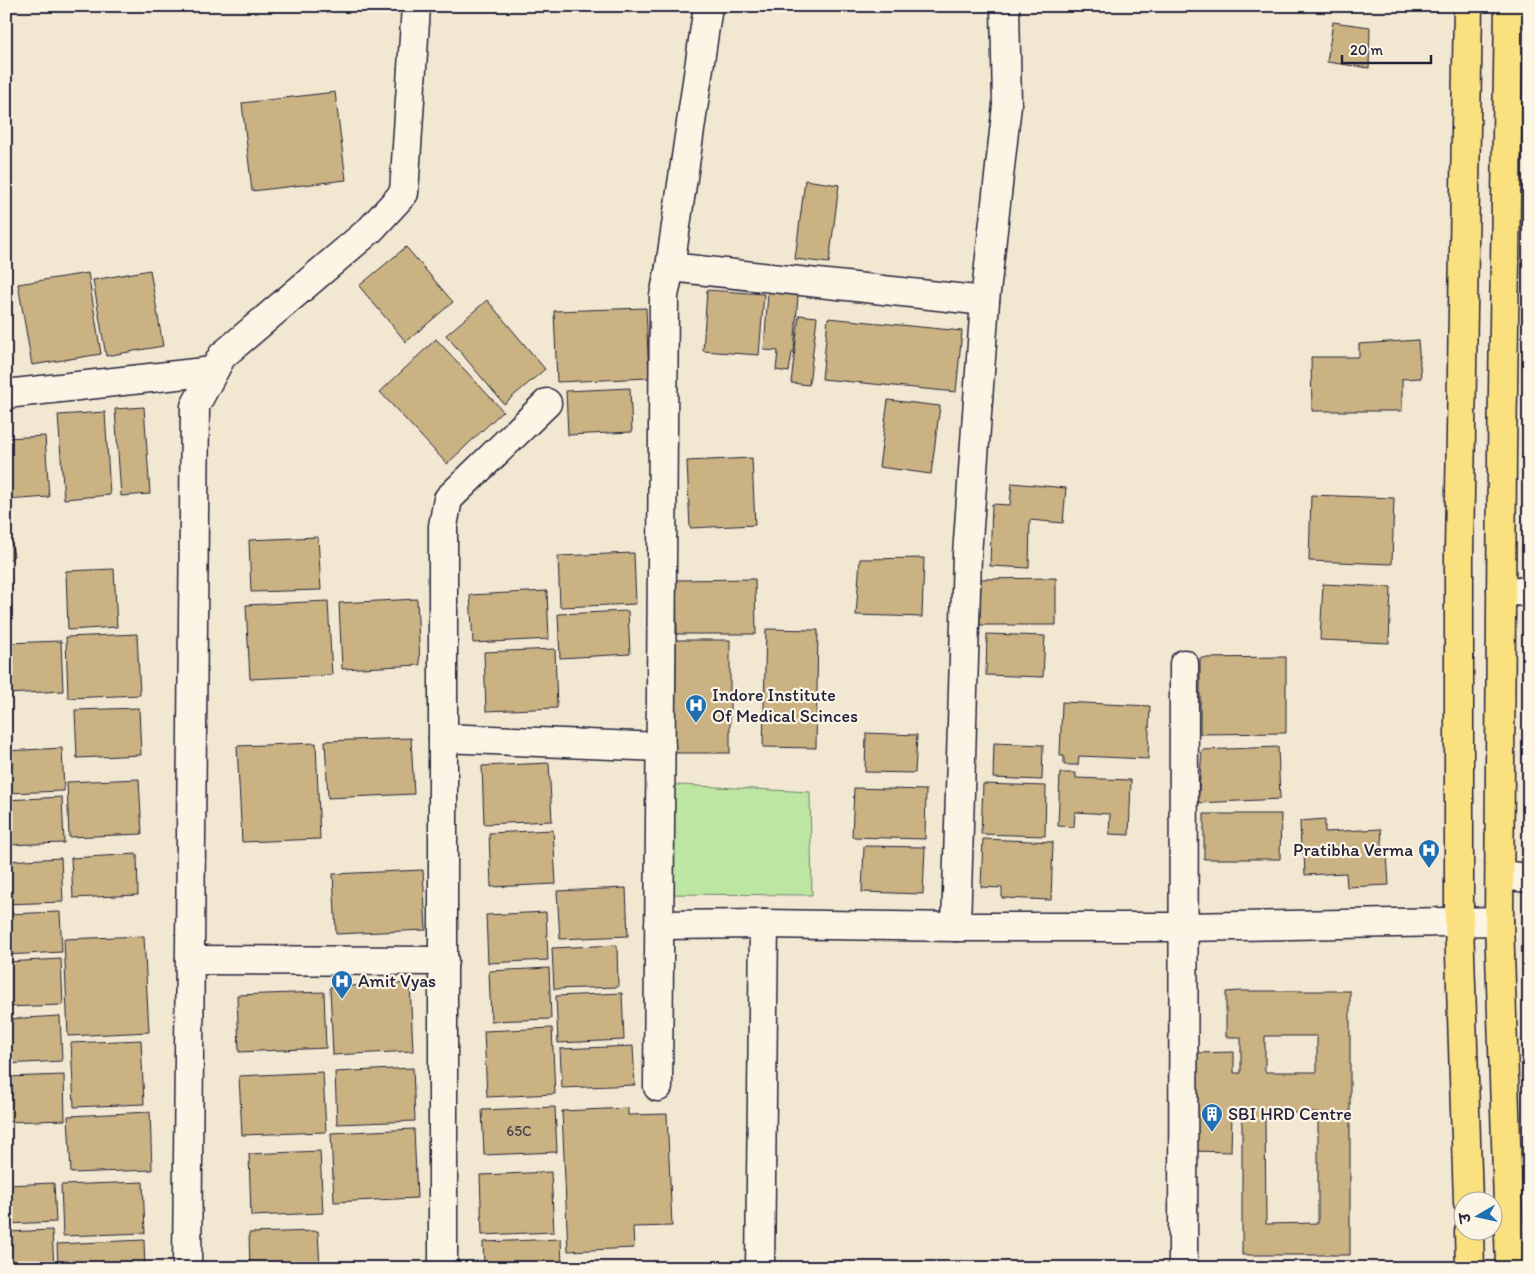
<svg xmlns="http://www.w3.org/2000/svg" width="1535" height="1274" font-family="Itim,'Playpen Sans Deva',sans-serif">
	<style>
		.green { fill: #bce6a2; stroke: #6f846e }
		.building { fill: #cab282; stroke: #22223b; fill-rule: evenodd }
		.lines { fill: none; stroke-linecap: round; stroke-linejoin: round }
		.minor-casing { stroke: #22223b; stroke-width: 31 }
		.major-casing { stroke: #22223b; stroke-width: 31 }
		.minor { stroke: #fcf5e5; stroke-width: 28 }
		.major { stroke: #fbe080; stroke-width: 28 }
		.labels { text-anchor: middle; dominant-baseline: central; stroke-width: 4.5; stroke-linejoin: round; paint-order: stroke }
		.number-label { font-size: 15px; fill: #4c464d }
		.poi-label { font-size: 18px; fill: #22223b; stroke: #fcf5e5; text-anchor: start }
	</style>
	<rect width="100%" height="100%" fill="#f2e8d1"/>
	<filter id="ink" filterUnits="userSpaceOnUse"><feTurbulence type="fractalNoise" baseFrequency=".02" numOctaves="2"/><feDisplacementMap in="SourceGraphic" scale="10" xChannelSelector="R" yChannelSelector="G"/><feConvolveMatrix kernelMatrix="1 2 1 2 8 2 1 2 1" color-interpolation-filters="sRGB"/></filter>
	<g filter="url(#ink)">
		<path class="green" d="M661,784L810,792L812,895L658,894Z"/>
		<g class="building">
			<path d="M1333,22L1370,27L1369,68L1327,62Z"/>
			<path d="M335,92L346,180L252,191L242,103Z"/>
			<path d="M805,180L839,185L829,263L795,259Z"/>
			<path d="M406,247L453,302L406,342L359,286Z"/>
			<path d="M150,270L163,346L106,356L93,280Z"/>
			<path d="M88,273L101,354L32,365L18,284Z"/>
			<path d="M707,290L764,294L759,355L703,351Z"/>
			<path d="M768,292L798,295L794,352H792L789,372L776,370L778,351L764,350Z"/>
			<path d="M487,300L545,369L504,404L446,335Z"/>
			<path d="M646,308L649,378L557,382L554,311Z"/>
			<path d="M799,315L817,317L809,385L791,383Z"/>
			<path d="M828,318L962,331L956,392L822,379Z"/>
			<path d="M436,339L503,411L447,464L380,392Z"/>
			<path d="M1418,340L1421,378L1402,379V411H1312L1311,357H1359V344Z"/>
			<path d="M630,388L632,432L568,435L566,391Z"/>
			<path d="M888,400L940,406L931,474L879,467Z"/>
			<path d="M144,407L150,494L121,496L115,409Z"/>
			<path d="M105,412L110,495L64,499L58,415Z"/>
			<path d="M45,436L49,497L6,500V438Z"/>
			<path d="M752,458L755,525L690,528L687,461Z"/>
			<path d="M1012,483L1066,488L1063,523L1030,520L1029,568L990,566L992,504L1010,505Z"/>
			<path d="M1311,495L1394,498L1392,564L1309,561Z"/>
			<path d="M6,515L14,556L6,562Z"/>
			<path d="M318,537L321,590L251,592L249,540Z"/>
			<path d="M634,553L636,604L560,607L558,556Z"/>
			<path d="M924,558L922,617L856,615L860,559Z"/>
			<path d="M114,569L117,627L68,630L66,571Z"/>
			<path d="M1056,578V625H980L979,579Z"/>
			<path d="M755,579L756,634H677L676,580Z"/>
			<path d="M1323,584L1391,587L1389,643L1320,640Z"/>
			<path d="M547,591L549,639L473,643L470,595Z"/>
			<path d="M417,599L420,665L342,669L339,603Z"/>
			<path d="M328,601L332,675L250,679L246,605Z"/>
			<path d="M628,611L630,654L560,658L558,614Z"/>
			<path d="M766,629L818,630L816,748L763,747Z"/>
			<path d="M137,634L140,695L68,698L66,637Z"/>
			<path d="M987,634L1045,636L1043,677L986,675Z"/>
			<path d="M676,640H730V753H675Z"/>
			<path d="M61,641L63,691L6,694V643Z"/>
			<path d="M555,649L557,708L486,711L484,652Z"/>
			<path d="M1286,657V733L1200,734V658Z"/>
			<path d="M1062,702L1150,706L1148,759L1079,756L1078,765H1064V756H1060Z"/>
			<path d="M139,708L141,755L77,758L75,710Z"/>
			<path d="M866,733L917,735L915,773L865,772Z"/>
			<path d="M411,738L414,794L328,798L325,741Z"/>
			<path d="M316,743L320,839L242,842L237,746Z"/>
			<path d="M994,743L1043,745L1042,780L993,778Z"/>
			<path d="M1278,747L1280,799L1198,803L1202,750Z"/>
			<path d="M62,748L64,791L6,793V751Z"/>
			<path d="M549,763L552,821L484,824L482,766Z"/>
			<path d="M1060,773H1076V778L1131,780L1129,835L1109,834L1110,814L1075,812L1074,827L1058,826Z"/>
			<path d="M139,779L142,834L69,837L67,782Z"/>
			<path d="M983,784L1046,786L1045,836L981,834Z"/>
			<path d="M854,788L926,790L925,839L852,837Z"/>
			<path d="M62,797L64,843L6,845V800Z"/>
			<path d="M1204,814H1281L1280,859H1204Z"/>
			<path d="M1325,819V832L1381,829L1383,854H1387L1389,885L1347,887L1346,873L1305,875L1304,853H1301L1300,821Z"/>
			<path d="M553,830L556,884L491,887L489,833Z"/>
			<path d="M983,839L1053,842L1051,900L1002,898V888L981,887Z"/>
			<path d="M864,846L925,847L923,894L862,892Z"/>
			<path d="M137,854L138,895L73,898L71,858Z"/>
			<path d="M61,858L63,902L6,904V861Z"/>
			<path d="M423,870L426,930L336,934L333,874Z"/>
			<path d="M626,888L628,936L560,939L557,891Z"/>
			<path d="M60,912L62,952L6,955V914Z"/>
			<path d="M546,912L548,960L488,963L486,915Z"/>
			<path d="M144,936L149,1032L68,1036L64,939Z"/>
			<path d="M617,945L618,987L554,989L552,948Z"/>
			<path d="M61,959L63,1005L6,1007V962Z"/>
			<path d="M549,968L551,1019L491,1021L489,971Z"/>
			<path d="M410,983L413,1051L333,1055L330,987Z"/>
			<path d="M1240,991H1350V1255H1242V1113L1232,1114L1231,1152L1192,1151L1195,1053L1234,1052V1073H1241V1037H1226V992ZM1265,1036H1317V1072H1265ZM1265,1113H1318V1223L1266,1224Z"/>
			<path d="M324,992L326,1048L239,1052L237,995Z"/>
			<path d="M622,993L624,1040L558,1043L556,996Z"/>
			<path d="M60,1016L62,1061L6,1064V1019Z"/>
			<path d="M552,1028L555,1094L487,1097L484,1031Z"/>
			<path d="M141,1040L144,1104L74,1107L71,1043Z"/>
			<path d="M633,1046L635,1085L562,1088L560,1049Z"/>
			<path d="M413,1068L415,1121L337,1124L335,1072Z"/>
			<path d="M323,1072L326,1132L242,1135L239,1076Z"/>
			<path d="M64,1075L65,1120L6,1122V1077Z"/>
			<path d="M555,1107L557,1152L484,1155L482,1110Z"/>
			<path d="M628,1108V1115L667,1114L672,1226L633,1227L634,1248L568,1251L562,1111Z"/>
			<path d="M150,1112L152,1170L71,1173L68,1116Z"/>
			<path d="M414,1129L417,1198L334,1202L331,1133Z"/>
			<path d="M320,1151L323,1213L251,1216L249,1154Z"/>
			<path d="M551,1172L554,1232L482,1235L480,1175Z"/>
			<path d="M143,1182L145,1233L63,1236L61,1185Z"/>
			<path d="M54,1183L56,1222L6,1224V1185Z"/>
			<path d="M52,1230L54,1268H6V1232Z"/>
			<path d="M318,1231L320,1268H250L249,1233Z"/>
			<path d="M561,1239L562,1268H484L483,1242Z"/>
			<path d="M144,1240L145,1268H58L57,1244Z"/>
			<path d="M400,1264V1268H335V1267Z"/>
		</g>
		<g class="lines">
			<g class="minor-casing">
				<g id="minor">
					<path d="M670,267L985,301"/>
					<path d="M6,394L213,371"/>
					<path d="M1501,589L1529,593"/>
					<path d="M443,738L661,747"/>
					<path d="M1500,875L1529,878"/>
					<path d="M659,925L764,924L956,927H1184L1499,921"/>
					<path d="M956,927L967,555L985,301L1007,105L1005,6"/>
					<path d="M190,960L444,961"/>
					<path d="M658,1087L664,296L670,267L708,6"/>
					<path d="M187,1268L195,406L222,356L371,229L404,193L416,6"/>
					<path d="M443,1268V526L448,499L547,403"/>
					<path d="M760,1268L764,924"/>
					<path d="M1183,1268L1184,664"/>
				</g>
			</g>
			<g class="major-casing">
				<g id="major">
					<path d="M1468,6L1459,552V923L1468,1202"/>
					<path d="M1509,6L1502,453L1499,921L1510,1268"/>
					<path d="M1469,1232L1470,1268"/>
				</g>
			</g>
			<use href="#minor" class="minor"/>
			<use href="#major" class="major"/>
		</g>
	</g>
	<defs>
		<g id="hospital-pin" transform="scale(1.125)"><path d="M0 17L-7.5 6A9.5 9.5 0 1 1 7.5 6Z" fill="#1f6fb2" stroke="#fcf5e5"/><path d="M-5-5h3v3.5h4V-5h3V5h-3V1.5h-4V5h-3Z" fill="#fff"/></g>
		<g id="building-pin" transform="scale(1.125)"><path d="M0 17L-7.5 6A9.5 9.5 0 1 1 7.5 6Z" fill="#1f6fb2" stroke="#fcf5e5"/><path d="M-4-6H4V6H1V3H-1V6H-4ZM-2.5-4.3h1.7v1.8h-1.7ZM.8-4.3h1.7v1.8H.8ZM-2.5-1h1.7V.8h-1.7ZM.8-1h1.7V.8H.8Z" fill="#fff"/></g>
	</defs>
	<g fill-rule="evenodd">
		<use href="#hospital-pin" x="696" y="705"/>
		<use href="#hospital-pin" x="1429" y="850"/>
		<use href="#hospital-pin" x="342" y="981"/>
		<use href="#building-pin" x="1212" y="1114"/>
	</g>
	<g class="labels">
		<g class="number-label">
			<text x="519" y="1131">65C</text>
		</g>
		<g class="poi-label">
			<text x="712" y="695">Indore Institute<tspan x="712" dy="21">Of Medical Scinces</tspan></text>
			<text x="1413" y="850" text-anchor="end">Pratibha Verma</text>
			<text x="358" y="981">Amit Vyas</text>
			<text x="1228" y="1114">SBI HRD Centre</text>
		</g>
	</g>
	<rect width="1535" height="1274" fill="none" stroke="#fcf5e5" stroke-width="25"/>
	<rect x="12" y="12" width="1510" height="1249" fill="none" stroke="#22223b" stroke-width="2" filter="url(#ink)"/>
	<g transform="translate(1478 1216) rotate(261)"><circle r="24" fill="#fcf5e5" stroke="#a5a1a1"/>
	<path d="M0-4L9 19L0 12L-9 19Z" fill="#1f6fb2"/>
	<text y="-8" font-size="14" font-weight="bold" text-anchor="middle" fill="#22223b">उ</text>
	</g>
	<path d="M1342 55v8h89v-8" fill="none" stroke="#22223b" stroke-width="2.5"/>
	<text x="1350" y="55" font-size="15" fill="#22223b" stroke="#fcf5e5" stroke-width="4" paint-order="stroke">20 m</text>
</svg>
